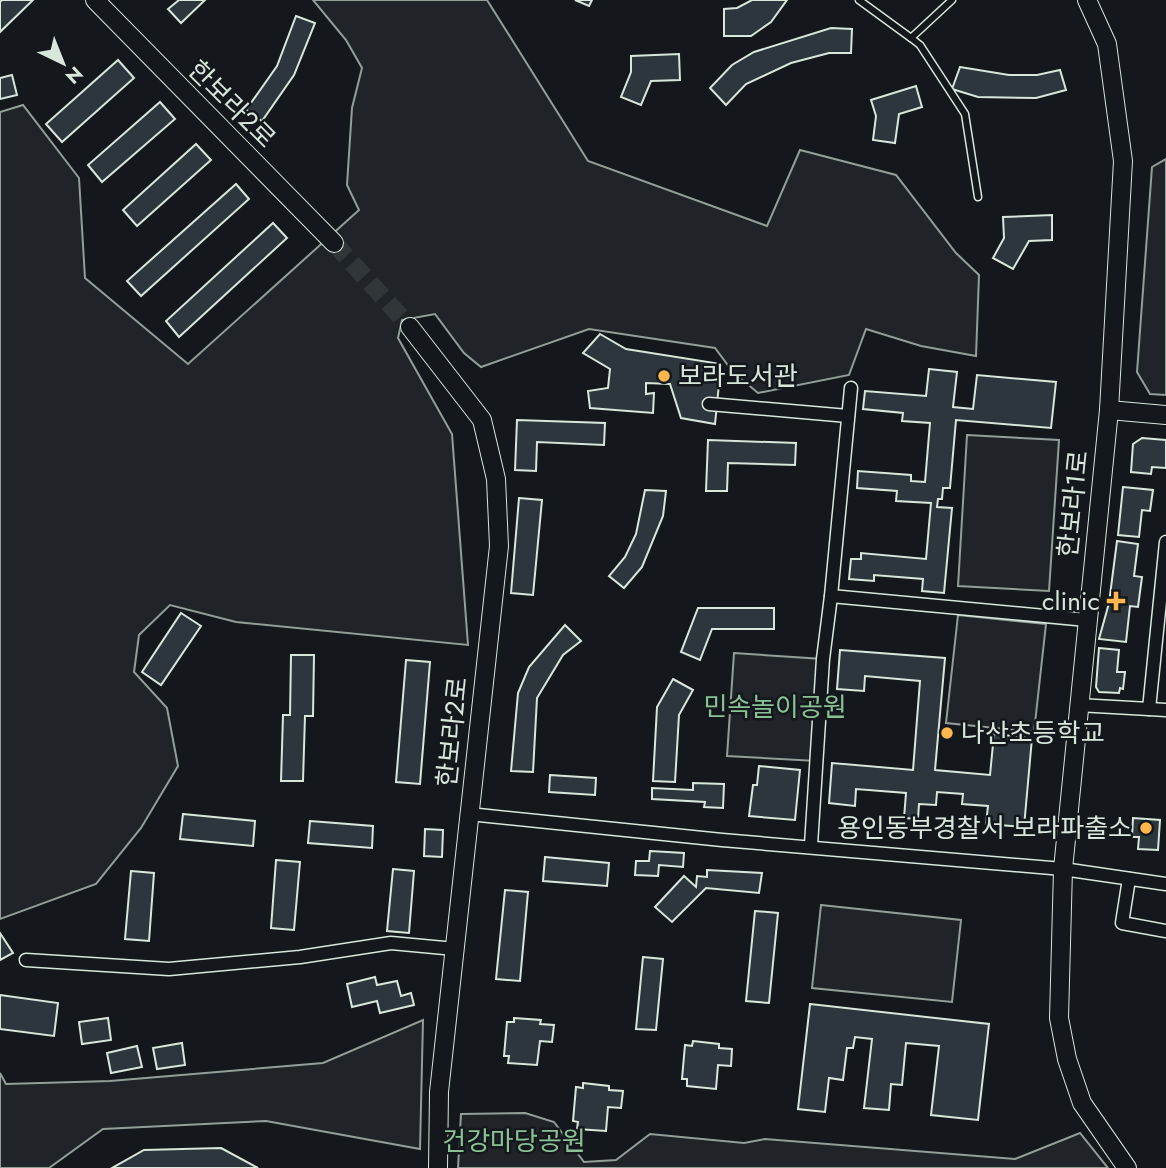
<svg xmlns="http://www.w3.org/2000/svg" width="1166" height="1168" font-family="Jost,'Noto Sans KR',sans-serif">
	<style>
		.green { fill: #202428; stroke: #939e99; stroke-width: 2 }
		.building { fill: #2c363c; stroke: #d8e6dc; stroke-width: 2 }
		.lines { fill: none; stroke-linecap: round; stroke-linejoin: round }
		.secondary-tunnel { stroke: #313739; stroke-width: 18; stroke-dasharray: 18 9; stroke-linecap: butt }
		.lane-casing { stroke: #d8e6dc; stroke-width: 9 }
		.street-casing { stroke: #d8e6dc; stroke-width: 15 }
		.secondary-casing { stroke: #d8e6dc; stroke-width: 20 }
		.lane { stroke: #14181c; stroke-width: 6 }
		.street { stroke: #14181c; stroke-width: 12 }
		.secondary { stroke: #14181c; stroke-width: 18 }
		.poi-dot { fill: #ffb74d; stroke: #14181c; stroke-width: 2.5 }
		.labels { text-anchor: middle; dominant-baseline: central; stroke-width: 5; stroke-linejoin: round; paint-order: stroke }
		.street-label { font-size: 26px; fill: #d8e6dc; stroke: #14181c }
		.poi-label { font-size: 26px; fill: #d8e6dc; stroke: #14181c; text-anchor: start }
		.park-label { font-size: 26px; fill: #8ac095; stroke: #14181c }
	</style>
	<rect width="100%" height="100%" fill="#14181c"/>
	<g class="green">
		<path d="M313,0H487L588,161L767,226L800,150L896,175L956,253L979,275L976,356L921,346L866,329L849,375L758,393L733,372L715,348L589,329L481,367L464,353L435,314L402,320L398,338L452,434L468,645L236,622L170,605L139,635L134,672L167,708L178,766L141,828L96,884L0,919V112L23,105L79,178L85,278L188,364L359,210L347,185L352,108L362,68L346,40Z"/>
		<path d="M1166,159V395L1150,394L1137,372L1152,167Z"/>
		<path d="M967,435L1059,440L1049,591L958,586Z"/>
		<path d="M958,615L1046,624L1034,732L946,723Z"/>
		<path d="M734,653L823,659L816,761L727,756Z"/>
		<path d="M821,905L961,920L952,1002L812,988Z"/>
		<path d="M423,1020L420,1149L266,1121L103,1129L49,1168H0V1073L6,1084L110,1081L323,1063Z"/>
		<path d="M525,1113L554,1122L584,1162L616,1160L650,1134L744,1143L765,1139L1015,1159L1080,1133L1108,1168H458L461,1114Z"/>
	</g>
	<g class="building">
		<path d="M2,0H33L0,32V2Z"/>
		<path d="M179,0H205L181,23L168,9Z"/>
		<path d="M575,0H592L589,6Z"/>
		<path d="M752,0H787L771,22L751,36H724V9L737,8Z"/>
		<path d="M296,16L315,23L294,75L262,121L246,110L277,66Z"/>
		<path d="M831,28L852,29L851,53H829L791,63L746,84L726,105L710,88L732,65L754,52Z"/>
		<path d="M679,54L680,80L651,81L641,105L621,97L631,72V56Z"/>
		<path d="M118,60L134,78L62,142L46,124Z"/>
		<path d="M960,67L1009,75H1037L1060,70L1066,90L1036,98L978,97L952,89Z"/>
		<path d="M12,75L17,95L0,99V78Z"/>
		<path d="M916,86L922,107L899,114L895,143L873,140L876,116L871,100Z"/>
		<path d="M160,102L175,119L102,182L88,165Z"/>
		<path d="M196,144L211,160L137,226L123,210Z"/>
		<path d="M236,184L249,199L141,296L127,281Z"/>
		<path d="M1052,215V240L1029,241L1013,269L993,258L1004,238L1003,217Z"/>
		<path d="M273,223L287,238L179,337L166,321Z"/>
		<path d="M600,334L626,349L721,364L715,424L681,418L670,384L646,383V394L654,393L653,413L590,408L588,391L608,388L610,369L583,353Z"/>
		<path d="M929,369L957,372L953,407L973,409L977,375L1056,382L1051,428L956,420L950,488H943L942,499H938L937,507L952,508L944,593L922,591L923,579L874,575V581L849,579L851,559H861V553L926,559L931,503L896,501L897,491L857,488L858,471L911,475V481L925,482L930,423L902,421L903,413L863,409L865,391L926,396Z"/>
		<path d="M517,420L605,423L604,445L537,442L536,471L515,470Z"/>
		<path d="M1142,438L1166,440V468L1152,467L1151,474L1131,472L1133,444Z"/>
		<path d="M708,440L796,443L795,465L728,463L727,491H706Z"/>
		<path d="M1123,487L1153,490L1150,511L1142,510L1139,537L1118,535Z"/>
		<path d="M645,490L666,491L663,516L642,567L624,588L609,576L625,557L636,534Z"/>
		<path d="M519,498L542,500L533,595L511,593Z"/>
		<path d="M1117,541L1138,544L1134,576L1142,577L1138,607L1130,606L1126,642L1099,639L1109,603Z"/>
		<path d="M698,608H774V629H712L700,660L681,652Z"/>
		<path d="M181,613L201,626L161,685L142,672Z"/>
		<path d="M565,625L581,641L563,655L537,698L533,772L511,771L518,693L529,667Z"/>
		<path d="M1099,648L1119,650L1117,672H1125L1123,689L1120,688L1119,693L1099,692L1096,687Z"/>
		<path d="M840,650L945,658L935,770L990,775L994,734L1032,738L1024,827L986,824L988,806L962,804L963,794L937,792L936,805L919,804L918,819L904,818L906,793L856,789L855,806L829,803L832,763L913,770L920,681L865,676L864,691L837,689Z"/>
		<path d="M291,655H314L313,716H305L303,781H281L283,715H290Z"/>
		<path d="M406,660L430,662L420,784L396,782Z"/>
		<path d="M673,679L693,690L679,715L675,782L653,781L657,707Z"/>
		<path d="M759,766L800,770L795,820L749,816L753,785H757Z"/>
		<path d="M550,775L596,778L595,795L549,792Z"/>
		<path d="M693,783L724,784L723,808L704,807L705,802L652,799V788L693,790Z"/>
		<path d="M183,814L255,821L253,846L180,839Z"/>
		<path d="M1133,818L1160,820L1158,850L1138,849L1139,837H1132Z"/>
		<path d="M310,821L373,826L372,848L308,843Z"/>
		<path d="M425,829L443,830L442,857L424,856Z"/>
		<path d="M650,851L684,853L683,867L659,865L658,876L635,875L636,861H649Z"/>
		<path d="M545,857L609,863L607,886L543,881Z"/>
		<path d="M276,860L300,862L294,930L271,928Z"/>
		<path d="M393,869L414,871L409,933L387,931Z"/>
		<path d="M707,870L762,873L759,893L706,888L672,922L655,907L684,876L696,887L697,876L707,877Z"/>
		<path d="M131,871L154,873L149,941L125,939Z"/>
		<path d="M505,890L528,892L520,981L496,979Z"/>
		<path d="M755,911L778,913L769,1003L746,1001Z"/>
		<path d="M0,933L13,953L0,960Z"/>
		<path d="M643,957L663,959L656,1030L636,1029Z"/>
		<path d="M375,977L377,985L397,981L401,996L411,993L414,1005L380,1013L377,1001L352,1007L347,984Z"/>
		<path d="M0,995L58,1003L54,1036L0,1029Z"/>
		<path d="M810,1004L989,1024L978,1120L931,1115L939,1046L906,1043L902,1085L891,1084L889,1110L864,1108L872,1039L855,1037L853,1048H847L843,1080L829,1078L825,1112L798,1109Z"/>
		<path d="M108,1018L111,1040L82,1044L79,1022Z"/>
		<path d="M514,1018L541,1020L540,1024L554,1025L552,1042L540,1041L537,1065L508,1063L509,1056H504L507,1022H514Z"/>
		<path d="M693,1041L719,1044V1048L732,1049L731,1066L718,1065L716,1089L687,1086V1079H682L685,1045L692,1046Z"/>
		<path d="M182,1043L185,1065L157,1069L153,1048Z"/>
		<path d="M137,1046L142,1067L111,1073L107,1053Z"/>
		<path d="M583,1083L609,1086V1090L623,1091L621,1108L608,1107L606,1131L577,1129L578,1122L573,1121L576,1087L583,1088Z"/>
		<path d="M221,1148L258,1168H112L144,1150Z"/>
	</g>
	<g class="lines">
		<path class="secondary-tunnel" d="M334,243L410,327"/>
		<g class="lane-casing">
			<g id="lane">
				<path d="M859,0L911,38L952,0"/>
				<path d="M911,38L920,45L965,114L978,197"/>
			</g>
		</g>
		<g class="street-casing">
			<g id="street">
				<path d="M851,388L831,596L1087,620"/>
				<path d="M709,404L848,416"/>
				<path d="M1078,705L1149,709L1166,542"/>
				<path d="M1149,709L1166,710"/>
				<path d="M469,814L722,840L1063,869L1166,884"/>
				<path d="M811,845L823,659L831,596"/>
				<path d="M1129,879L1122,923L1166,931"/>
				<path d="M26,960L169,969L300,957L391,943L455,949"/>
			</g>
		</g>
		<g class="secondary-casing">
			<g id="secondary">
				<path d="M95,0L334,243"/>
				<path d="M1087,0L1107,44L1123,161L1109,410L1063,869L1059,1018L1067,1059L1082,1103L1127,1168"/>
				<path d="M410,327L482,420L496,479L499,546L439,1092L438,1168"/>
				<path d="M1109,410L1166,415"/>
			</g>
		</g>
		<use href="#lane" class="lane"/>
		<use href="#street" class="street"/>
		<use href="#secondary" class="secondary"/>
	</g>
	<g class="poi-dot">
		<circle cx="664" cy="376" r="7"/>
		<path d="M1112.5 590.5h7v7h7v7h-7v7h-7v-7h-7v-7h7z"/>
		<circle cx="947" cy="733" r="7"/>
		<circle cx="1146" cy="828" r="7"/>
	</g>
	<g class="labels">
		<g class="street-label">
			<text transform="translate(232 104) rotate(45)">한보라2로</text>
			<text transform="translate(1073 504) rotate(-84)">한보라1로</text>
			<text transform="translate(452 732) rotate(-84)">한보라2로</text>
		</g>
		<g class="poi-label">
			<text x="678" y="376">보라도서관</text>
			<text x="1100" y="601" text-anchor="end">clinic</text>
			<text x="961" y="733">나산초등학교</text>
			<text x="1132" y="828" text-anchor="end">용인동부경찰서 보라파출소</text>
		</g>
		<g class="park-label">
			<text x="775" y="707">민속놀이공원</text>
			<text x="514" y="1141">건강마당공원</text>
		</g>
	</g>
	<g transform="translate(63 63) rotate(137)" stroke="#14181c" stroke-width="5" paint-order="stroke">
	<path d="M0-5L12 26L0 18L-12 26Z" fill="#d8e6dc"/>
	<text y="-10" font-size="19" font-weight="bold" text-anchor="middle" fill="#d8e6dc">N</text>
	</g>
</svg>
